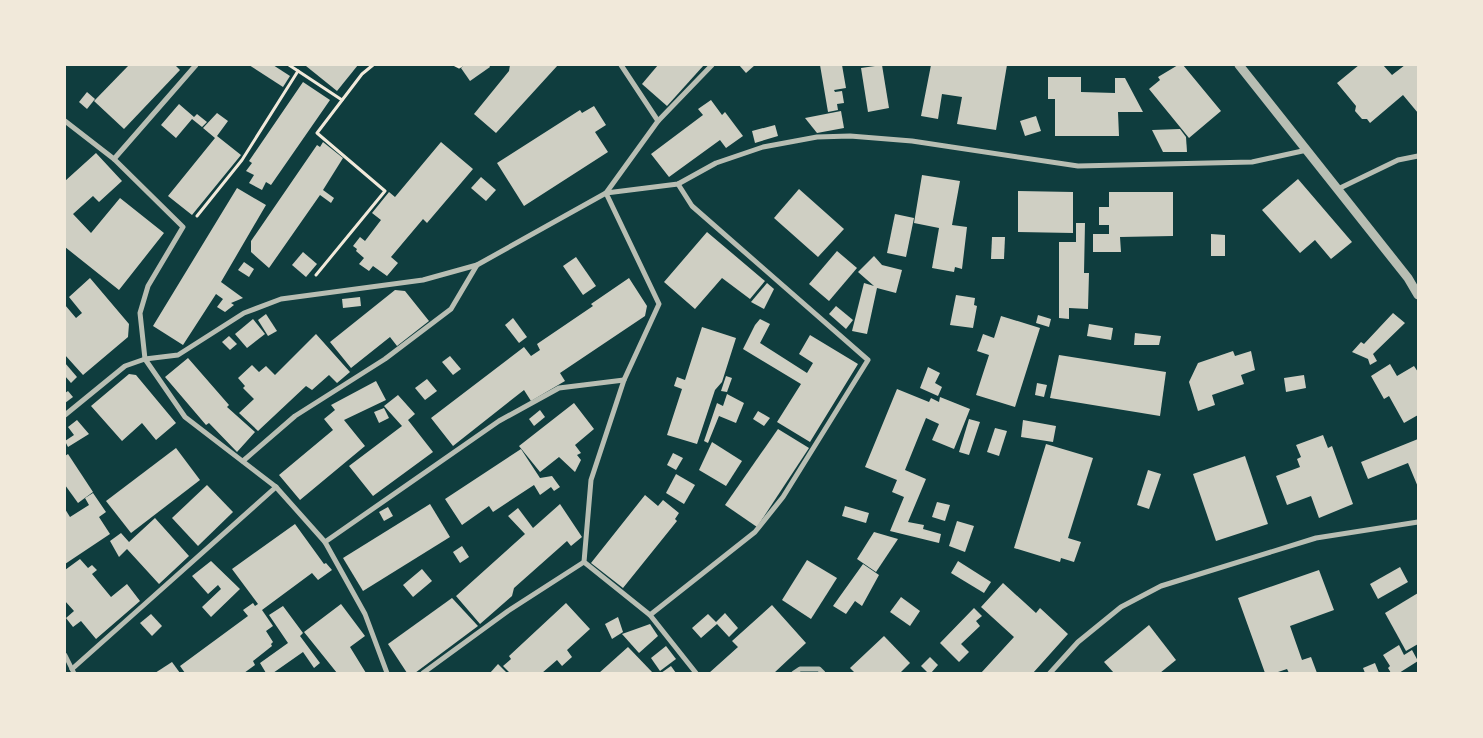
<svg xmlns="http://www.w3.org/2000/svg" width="1483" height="738" font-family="Figtree,sans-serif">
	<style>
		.building { fill: #cfcfc3 }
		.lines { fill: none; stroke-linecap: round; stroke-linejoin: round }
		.path { stroke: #f1e9da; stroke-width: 3 }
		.pedestrian { stroke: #b8beb3; stroke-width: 4.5 }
		.minor { stroke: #b8beb3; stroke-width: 5 }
		.tertiary { stroke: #b8beb3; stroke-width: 9 }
	</style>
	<rect width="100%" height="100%" fill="#0f3d3e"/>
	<g class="building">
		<path d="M129,65H175L180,70L124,129L94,101Z"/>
		<path d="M249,65H273L290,76L283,87Z"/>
		<path d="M307,65H358L337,91L306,66Z"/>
		<path d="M464,65H489L490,67L470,81L461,68Z"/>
		<path d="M510,65H558L496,133L474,114L509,71Z"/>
		<path d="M658,65H704L667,106L642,84Z"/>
		<path d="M739,65H755L746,73Z"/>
		<path d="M820,65H842L846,88L834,90L835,92L842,91L844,103L837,104L838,110L828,112Z"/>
		<path d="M882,65L889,108L868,112L861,68Z"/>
		<path d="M931,65H1007L996,130L957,124L962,97L942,94L938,119L921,116Z"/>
		<path d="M1178,65H1183L1221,111L1189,138L1149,89L1160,80L1158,77Z"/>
		<path d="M1359,65H1383L1392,75L1405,65H1418V113L1403,95L1370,123L1367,119H1362L1355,111L1356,106L1337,83Z"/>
		<path d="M1048,77H1081V92L1115,93V78H1125L1143,112H1118L1119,136H1055V99H1048Z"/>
		<path d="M303,82L330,100L271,185L266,182L262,190L249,183L254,175L246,171L252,163L249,161Z"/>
		<path d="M87,92L95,99L87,109L79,102Z"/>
		<path d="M711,100L722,115L725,112L743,136L726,148L720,140L669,177L651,154L703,115L698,109Z"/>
		<path d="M179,104L194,117L197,114L207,122L202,127L192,119L176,138L161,125Z"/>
		<path d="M594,106L606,125L595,132L608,152L524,206L497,163L580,110L582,113Z"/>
		<path d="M841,111L844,128L817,133L805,118Z"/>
		<path d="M217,113L228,121L217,136L241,155L192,215L168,196L215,138L203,128Z"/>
		<path d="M1036,116L1041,131L1025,136L1020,121Z"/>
		<path d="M775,125L778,136L755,143L752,131Z"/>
		<path d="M1180,129L1186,137L1187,152H1163L1152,130Z"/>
		<path d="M323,142L343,158L323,190L334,198L331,203L320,195L269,268L251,252V241L317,145L320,147Z"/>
		<path d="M441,142L473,169L427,223L423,219L391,257L398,263L387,276L373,266L369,271L359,264L364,258L356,251L357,249L353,246L360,237L365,241L381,220L372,213L389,192L395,197Z"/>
		<path d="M96,153L122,181L99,202L93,196L73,214L91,233L120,198L164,233L119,290L65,247V181Z"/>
		<path d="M922,175L960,181L952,225L967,227L962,269L955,267L954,272L932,268L939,228L914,223Z"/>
		<path d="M481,177L496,190L486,201L471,188Z"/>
		<path d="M1298,179L1352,242L1331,259L1315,240L1300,253L1262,210Z"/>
		<path d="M237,188L266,205L221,282L243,298L231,303L234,305L225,312L217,307L223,299L216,294L183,345L153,326Z"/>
		<path d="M799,189L844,229L818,257L774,218Z"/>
		<path d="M1018,191L1073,192V233L1018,232Z"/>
		<path d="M1109,192H1173V236L1120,237L1121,252H1093V234H1109V225H1099V207H1109Z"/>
		<path d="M895,214L914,218L906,257L887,253Z"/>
		<path d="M1076,223H1085L1084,273H1089L1088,309L1069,308V319L1059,318V242H1076Z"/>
		<path d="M707,232L765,281L750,299L722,278L695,309L664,282Z"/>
		<path d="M1211,234L1225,235V256H1211Z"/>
		<path d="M992,237H1005L1004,259H991Z"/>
		<path d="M837,251L857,268L829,301L809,284Z"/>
		<path d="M303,252L317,264L306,277L292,265Z"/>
		<path d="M874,256L882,265L902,270L896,293L877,288L867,334L852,331L864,283L874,286L858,272Z"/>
		<path d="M576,257L596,286L583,295L563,266Z"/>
		<path d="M244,262L254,269L249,277L238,270Z"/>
		<path d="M90,278L129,324L128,337L83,375L65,355V305L76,318L82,313L69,297Z"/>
		<path d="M629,278L647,306L645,316L560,373L565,381L531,401L524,390L453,446L431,418L524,347L531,356L540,350L537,344L593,306L591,304Z"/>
		<path d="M767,283L774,289L764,309L751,302Z"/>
		<path d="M395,290L405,291L429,321L397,346L390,337L351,368L330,342Z"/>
		<path d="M956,295L975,298L974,305L977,306L973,328L950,325Z"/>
		<path d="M360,297L361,306L343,308L342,299Z"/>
		<path d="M836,306L853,320L846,329L829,314Z"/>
		<path d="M1393,313L1405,323L1373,354L1377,361L1370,365L1368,359L1352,352L1361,342L1364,344Z"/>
		<path d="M266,314L277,331L268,336L258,320Z"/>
		<path d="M1038,315L1051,319L1049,327L1036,323Z"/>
		<path d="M1001,316L1040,328L1015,407L976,395L989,355L977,351L983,334L994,338Z"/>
		<path d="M513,318L527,337L519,343L505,325Z"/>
		<path d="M253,319L265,334L247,348L235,334Z"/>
		<path d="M760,319L770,324L760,343L807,373L813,363L799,354L810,335L858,364L810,442L777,422L801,384L743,349L755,325Z"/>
		<path d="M1089,324L1113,328L1111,340L1087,336Z"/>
		<path d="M702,327L736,338L722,382L715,390L697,444L667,435L682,389L674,386L677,377L685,380Z"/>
		<path d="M1135,333L1161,336L1159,345H1134Z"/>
		<path d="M316,334L350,372L337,383L329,375L312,390L306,386L258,431L239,413L254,399L243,388L245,386L238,378L252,365L259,372L266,366L275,375Z"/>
		<path d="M229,336L237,344L230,350L222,342Z"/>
		<path d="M1233,351L1235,356L1251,351L1255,370L1241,375L1244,384L1212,395L1215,405L1198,411L1189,382L1198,363Z"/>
		<path d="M1059,355L1166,372L1160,416L1050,398Z"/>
		<path d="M450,356L461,369L453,375L442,362Z"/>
		<path d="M188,358L229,405L227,407L255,432L237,452L209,423L206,425L165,377Z"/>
		<path d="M65,363L77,377L71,383L65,376Z"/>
		<path d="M1390,364L1397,376L1414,366L1418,372V415L1404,423L1389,396L1384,399L1371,376Z"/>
		<path d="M928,367L940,373L935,383L942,387L938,396L920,388Z"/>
		<path d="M129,374L136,375L176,423L156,440L142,423L122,441L91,406Z"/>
		<path d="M1304,375L1306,388L1286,392L1284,378Z"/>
		<path d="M726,376L732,378L727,392L721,391Z"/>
		<path d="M427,379L437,391L425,400L415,388Z"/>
		<path d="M376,381L386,400L344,420L365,446L300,500L279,475L333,430L324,419L335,410L331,405Z"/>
		<path d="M1037,383L1047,385L1044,397L1035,395Z"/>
		<path d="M897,389L929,402L931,398L939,402L940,397L970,409L954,449L932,440L939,424L926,418L905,470L926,479L908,522L924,525L923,529L941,534L939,543L890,531L904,497L892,492L897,480L865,467Z"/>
		<path d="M68,391L73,397L65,403V393Z"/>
		<path d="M727,394L744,403L736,423L719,416L708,443L704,441L717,403L723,406Z"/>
		<path d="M398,395L415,414L408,420L433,452L373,496L349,466L402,426L384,406Z"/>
		<path d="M574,403L594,429L575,445L581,453L577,455L581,460L575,472L559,457L540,472L519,446Z"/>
		<path d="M384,408L389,418L379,423L374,412Z"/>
		<path d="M540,410L545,417L534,426L529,419Z"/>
		<path d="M758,411L770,418L764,426L753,419Z"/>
		<path d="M969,419L980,422L969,455L959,452Z"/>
		<path d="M77,420L89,434L68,447L65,441L74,435L68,427Z"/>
		<path d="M1023,420L1056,426L1053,442L1021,437Z"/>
		<path d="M995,428L1007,431L999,456L987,452Z"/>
		<path d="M778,429L809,448L757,527L725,505Z"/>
		<path d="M1323,435L1328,448L1332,446L1353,504L1319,518L1311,496L1287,505L1276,476L1300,467L1297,459L1301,457L1296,445Z"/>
		<path d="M1418,439V487L1408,463L1368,479L1361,462Z"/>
		<path d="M712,442L742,461L726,486L699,470Z"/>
		<path d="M1046,444L1093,458L1068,538L1081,542L1074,562L1061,558L1060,562L1014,548Z"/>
		<path d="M176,448L200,480L131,533L106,501Z"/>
		<path d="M521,449L540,478L552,476L560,487L554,491L551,487L540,495L534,485L493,512L489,506L462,525L445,499Z"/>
		<path d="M673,453L683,458L676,470L667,465Z"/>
		<path d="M68,454L93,492L78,503L65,485V456Z"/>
		<path d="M1245,456L1268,524L1216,541L1193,474Z"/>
		<path d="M1148,470L1161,474L1149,509L1137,505Z"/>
		<path d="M676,474L695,485L684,504L666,493Z"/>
		<path d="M207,485L233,512L198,546L172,518Z"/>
		<path d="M93,493L106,512L99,517L110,534L65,564V509L70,517L89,505L85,498Z"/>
		<path d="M645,495L658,506L663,500L679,513L675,519L677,521L623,588L591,563Z"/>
		<path d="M937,502L950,505L945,521L932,517Z"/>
		<path d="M430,504L450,537L363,591L343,558Z"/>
		<path d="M560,504L582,537L571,546L567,541L514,588L512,596L480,624L456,596L525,534L508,516L518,508L533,528Z"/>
		<path d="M845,506L869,513L866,523L842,516Z"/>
		<path d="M388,507L393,516L384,521L379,512Z"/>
		<path d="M155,518L189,556L159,584L127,549L119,557L110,541L121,533L129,542Z"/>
		<path d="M957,521L974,526L965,552L949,546Z"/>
		<path d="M295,524L324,564L326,563L332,570L318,580L312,573L262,610L273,626L266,631L273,642L271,644L272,646L253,661L255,665L244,673H185L180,666L248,616L243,610L253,603L255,606L258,604L232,569Z"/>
		<path d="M874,532L898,539L876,572L857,559Z"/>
		<path d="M462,546L469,557L460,563L453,552Z"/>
		<path d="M80,559L88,568L92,565L97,570L92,574L111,597L127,584L140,601L96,639L81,621L73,627L66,618L74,611L65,601V570Z"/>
		<path d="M807,560L837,578L811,619L782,600Z"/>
		<path d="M211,561L240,589L211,617L202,607L221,589L218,585L208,594L192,576Z"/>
		<path d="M958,561L991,582L984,593L951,573Z"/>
		<path d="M863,564L879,575L862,606L855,601L846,614L833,606Z"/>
		<path d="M1400,567L1408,582L1378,599L1370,584Z"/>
		<path d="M422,569L432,581L413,597L403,585Z"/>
		<path d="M1319,570L1334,610L1290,626L1302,660L1311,657L1317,673H1289L1287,669L1275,673H1265L1238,598Z"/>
		<path d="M1003,583L1036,613L1040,608L1068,634L1033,673H981L1014,637L981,607Z"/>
		<path d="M1418,593V644L1406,651L1385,613Z"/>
		<path d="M901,597L920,611L910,626L890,612Z"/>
		<path d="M452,598L478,626L415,673H407L388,644Z"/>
		<path d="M566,603L590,629L567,650L572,657L562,666L557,660L542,673H510L503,666L511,659L509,656Z"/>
		<path d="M341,604L365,636L350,647L366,673H337L304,632Z"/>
		<path d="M772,605L806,643L774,673H709L738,647L732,641Z"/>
		<path d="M283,606L303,633L300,636L320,663L314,668L303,652L273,673H266L260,663L288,643L269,615Z"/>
		<path d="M974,608L982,616L976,621L980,626L961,644L969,652L959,662L940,643Z"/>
		<path d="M725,613L738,628L729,637L717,624L701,638L692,628L708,614L716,622Z"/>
		<path d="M151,614L162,626L152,636L140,623Z"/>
		<path d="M618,617L623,632L612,639L605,624Z"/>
		<path d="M650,624L658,636L639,653L622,634Z"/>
		<path d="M1149,625L1176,660L1160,673H1114L1104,662Z"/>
		<path d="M884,636L910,663L900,673H855L850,668Z"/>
		<path d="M1399,645L1404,655L1412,650L1418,661L1399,673H1391L1388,668L1390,666L1383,655Z"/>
		<path d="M666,646L676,659L660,671L651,658Z"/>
		<path d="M628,647L653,673H599Z"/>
		<path d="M930,657L938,665L931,673H928L921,666Z"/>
		<path d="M172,662L180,673H155Z"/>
		<path d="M1375,663L1379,673H1365L1363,668Z"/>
		<path d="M498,664L507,673H490Z"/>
		<path d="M671,666L676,673H661Z"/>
	</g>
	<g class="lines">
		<g class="path">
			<path d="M289,65L342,100"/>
			<path d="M455,65L459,67L462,65"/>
			<path d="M197,216L242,160L298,71"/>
			<path d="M316,275L385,191L317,133L362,74L373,65"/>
		</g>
		<path class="pedestrian" d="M65,655L74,673"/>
		<g class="minor">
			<path d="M621,65L658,121"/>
			<path d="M65,121L114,159L183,227L148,286L140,313L145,359L185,417L276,487L325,542L365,614L387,673"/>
			<path d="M114,159L196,65"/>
			<path d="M1338,189L1398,160L1418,156"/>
			<path d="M65,415L125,366L145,359L178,355L244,313L281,299L423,280L477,265L606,193L658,121L712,65"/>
			<path d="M243,461L295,416L385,359L451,309L477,265"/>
			<path d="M325,542L499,421L559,388L624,380"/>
			<path d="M650,615L755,532L783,497L868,360L692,206L678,184"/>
			<path d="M72,669L276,487"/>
			<path d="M423,673L508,611L584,562"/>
			<path d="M696,673L650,615L584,562L591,480L624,380L659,304L606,193L678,184L716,163L763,147L817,137L850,136L912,141L1078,166L1252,162L1307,150"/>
			<path d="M794,673L800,669H819L823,673"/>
			<path d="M1050,673L1078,642L1121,607L1161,586L1316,538L1418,522"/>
		</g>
		<path class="tertiary" d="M1239,65L1408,278L1418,295"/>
	</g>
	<rect width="1483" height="738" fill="none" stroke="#f1e9da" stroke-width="132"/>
</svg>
